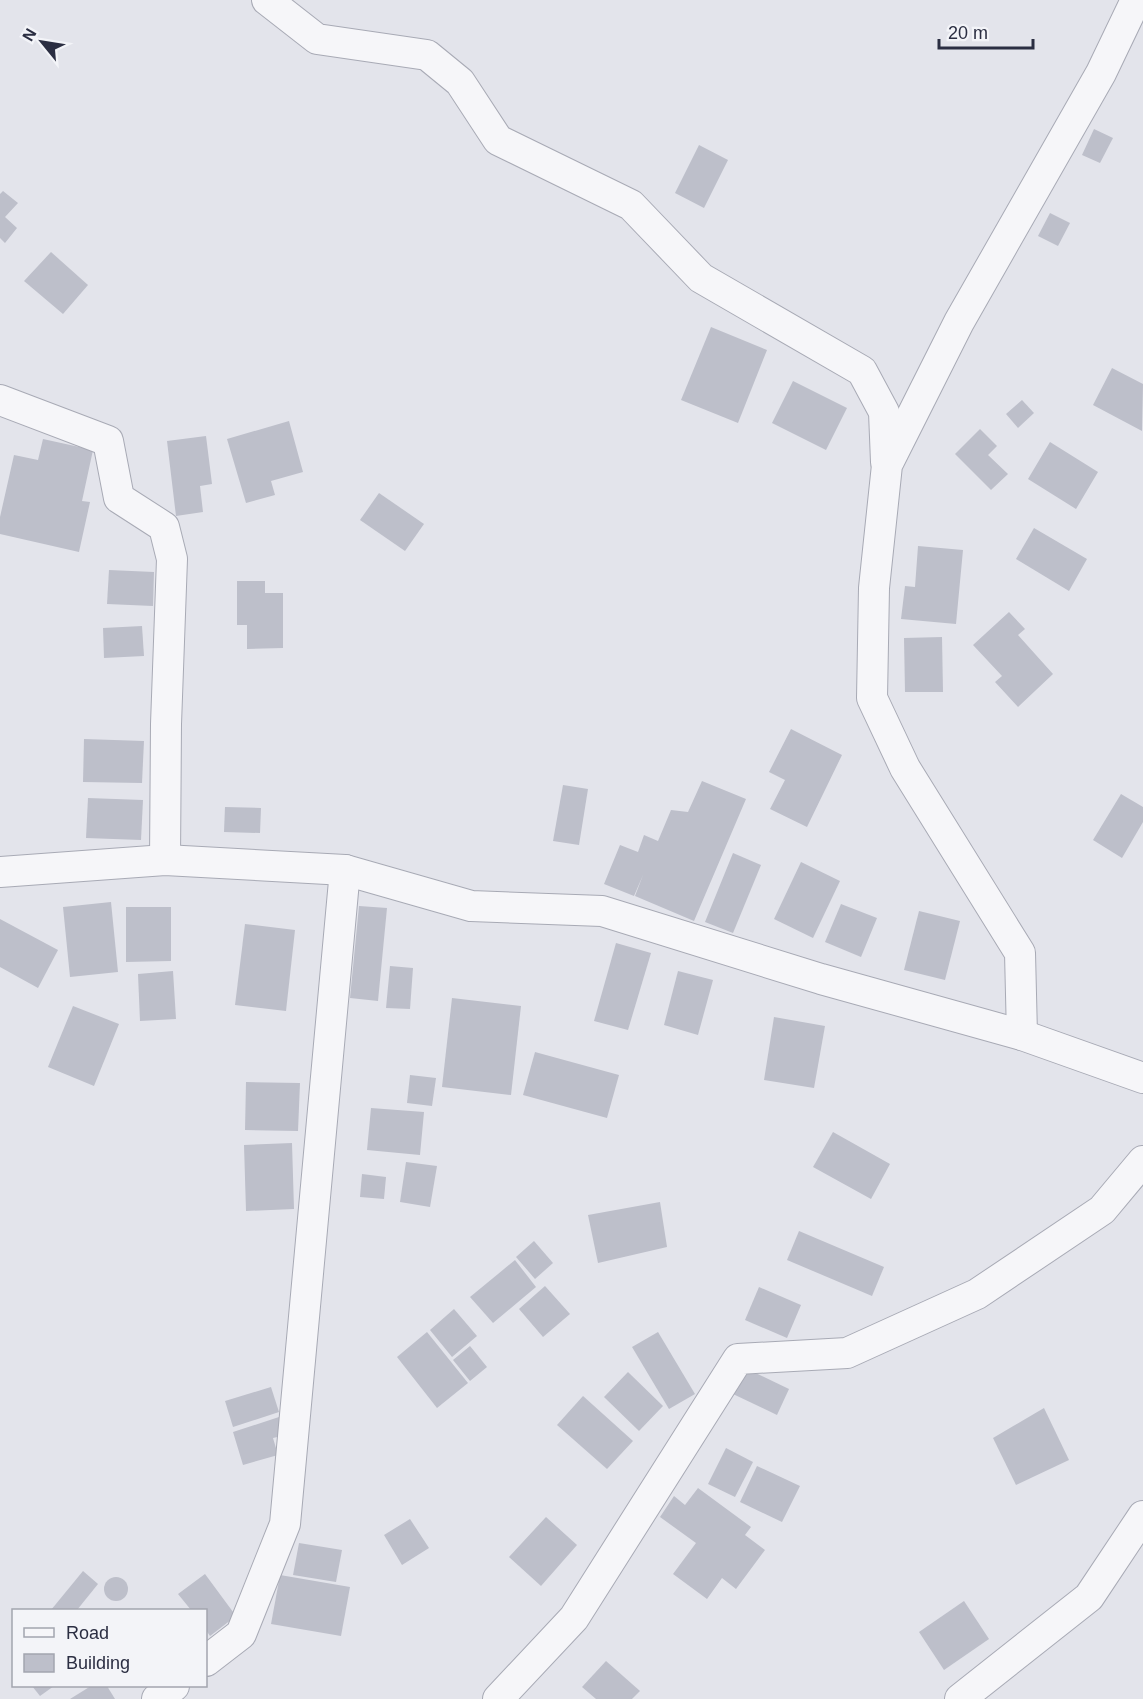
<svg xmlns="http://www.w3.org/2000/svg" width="1143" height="1699" font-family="Arial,sans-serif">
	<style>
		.building { fill: #bdbfca }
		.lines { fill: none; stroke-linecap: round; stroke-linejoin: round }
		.street-casing { stroke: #a8aab5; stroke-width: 32 }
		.street { stroke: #f6f6f9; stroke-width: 30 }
	</style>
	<rect width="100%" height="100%" fill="#e3e4eb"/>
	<g class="building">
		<path d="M1094,129L1113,138L1100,163L1082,155Z"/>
		<path d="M699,145L728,160L704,208L675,193Z"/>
		<path d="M3,191L18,203L5,217L17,228L5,243L0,238V194Z"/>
		<path d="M1050,213L1070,223L1058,246L1038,236Z"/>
		<path d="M51,252L88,285L63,314L24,281Z"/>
		<path d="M711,327L767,350L738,423L681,400Z"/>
		<path d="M1112,368L1143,384L1142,431L1093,405Z"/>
		<path d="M793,381L847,408L826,450L772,423Z"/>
		<path d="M1022,400L1034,413L1018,428L1006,414Z"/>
		<path d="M289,421L303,472L271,481L275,495L246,503L227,439Z"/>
		<path d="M980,429L997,446L988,455L1008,474L991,490L955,454Z"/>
		<path d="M206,436L212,484L200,486L203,512L176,516L167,441Z"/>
		<path d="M43,439L93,450L82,501L90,502L79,552L0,534V517L14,455L38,460Z"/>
		<path d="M1050,442L1098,472L1076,509L1028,479Z"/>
		<path d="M379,493L424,524L405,551L360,520Z"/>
		<path d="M1034,528L1087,559L1069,591L1016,559Z"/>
		<path d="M918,546L963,550L956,624L901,619L905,586L915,587Z"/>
		<path d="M109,570L154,572L153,606L107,604Z"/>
		<path d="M237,581H265V593H283V648L247,649V625H237Z"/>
		<path d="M1009,612L1025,629L1018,635L1053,674L1018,707L995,682L1002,676L973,645Z"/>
		<path d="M142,626L144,656L104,658L103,628Z"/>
		<path d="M942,637L943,692H905L904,638Z"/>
		<path d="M791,729L842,755L807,827L770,809L785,780L769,772Z"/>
		<path d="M84,739L144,741L142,783L83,782Z"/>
		<path d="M702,781L746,799L694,921L635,896L643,875L634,896L604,884L620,845L638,852L644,835L658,841L671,810L688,812Z"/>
		<path d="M563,785L588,789L579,845L553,841Z"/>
		<path d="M1121,794L1143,807V822L1122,858L1093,840Z"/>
		<path d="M88,798L143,800L141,840L86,838Z"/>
		<path d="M225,807L261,808L260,833L224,832Z"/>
		<path d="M733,853L761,865L733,933L705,922Z"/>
		<path d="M801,862L840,881L813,938L774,919Z"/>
		<path d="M111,902L118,972L70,977L63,907Z"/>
		<path d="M841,904L877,918L861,957L825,942Z"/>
		<path d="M359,906L387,908L378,1001L350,998Z"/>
		<path d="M126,907H171V961L126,962Z"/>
		<path d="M919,911L960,921L945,980L904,970Z"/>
		<path d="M0,919L58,950L38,988L0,967Z"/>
		<path d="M245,924L295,930L286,1011L235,1005Z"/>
		<path d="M616,943L651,953L628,1030L594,1021Z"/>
		<path d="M390,966L413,968L410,1009L386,1008Z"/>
		<path d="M173,971L176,1019L140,1021L138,974Z"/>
		<path d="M678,971L713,980L698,1035L664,1025Z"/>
		<path d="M452,998L521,1006L511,1095L442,1087Z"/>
		<path d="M73,1006L119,1024L94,1086L48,1067Z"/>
		<path d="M774,1017L825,1026L814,1088L764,1080Z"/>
		<path d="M535,1052L619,1075L607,1118L523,1095Z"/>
		<path d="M410,1075L436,1078L432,1106L407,1103Z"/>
		<path d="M246,1082L300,1083L298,1131L245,1130Z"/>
		<path d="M371,1108L424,1112L420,1155L367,1150Z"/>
		<path d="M833,1132L890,1164L871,1199L813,1167Z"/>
		<path d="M292,1143L294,1209L246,1211L244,1145Z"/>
		<path d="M406,1162L437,1166L430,1207L400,1202Z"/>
		<path d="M362,1174L386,1177L384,1199L360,1197Z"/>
		<path d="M660,1202L667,1247L598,1263L588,1215Z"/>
		<path d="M799,1231L884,1267L872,1296L787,1260Z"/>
		<path d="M534,1241L553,1263L535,1279L516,1257Z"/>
		<path d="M515,1260L536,1287L493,1323L470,1297Z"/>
		<path d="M545,1286L570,1314L543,1337L519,1309Z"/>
		<path d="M759,1287L801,1305L787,1338L745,1320Z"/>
		<path d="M454,1309L477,1336L452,1357L430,1330Z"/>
		<path d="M427,1332L468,1383L437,1408L397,1357Z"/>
		<path d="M658,1332L695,1394L669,1409L632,1347Z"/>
		<path d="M470,1346L487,1367L470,1381L453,1360Z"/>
		<path d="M745,1368L789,1389L777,1415L733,1394Z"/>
		<path d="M628,1372L663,1406L639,1431L604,1397Z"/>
		<path d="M271,1387L279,1412L233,1427L225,1401Z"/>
		<path d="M583,1396L633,1441L607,1469L557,1425Z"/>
		<path d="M1044,1408L1069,1460L1016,1485L993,1438Z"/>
		<path d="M279,1417L286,1435L273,1438L278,1455L243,1465L233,1432Z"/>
		<path d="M726,1448L753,1462L735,1497L708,1484Z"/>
		<path d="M757,1466L800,1486L782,1522L740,1502Z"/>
		<path d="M698,1488L751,1527L745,1535L765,1550L736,1589L722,1578L707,1599L673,1574L696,1543L660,1517L674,1496L685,1505Z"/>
		<path d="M546,1517L577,1545L541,1586L509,1557Z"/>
		<path d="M410,1519L429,1548L402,1565L384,1535Z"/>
		<path d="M299,1543L342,1550L336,1582L293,1575Z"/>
		<path d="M83,1571L98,1584L77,1610H51Z"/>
		<path d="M205,1574L236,1616L210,1636L206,1630V1610H191L178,1594Z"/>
		<path d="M280,1575L350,1587L341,1636L271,1624Z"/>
		<circle cx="116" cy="1589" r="12"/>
		<path d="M964,1601L989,1639L944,1670L919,1632Z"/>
		<path d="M606,1661L640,1691L632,1699H596L582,1687Z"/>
		<path d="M32,1686H54L40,1696Z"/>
		<path d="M91,1686H107L115,1699H70Z"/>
	</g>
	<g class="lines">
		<g class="street-casing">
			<g id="street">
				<path d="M267,0L317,39L427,55L460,82L498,140L631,205L701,278L862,371L884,412L886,462"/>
				<path d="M0,400L108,441L119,498L164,527L172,559L166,724L165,860"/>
				<path d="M0,872L165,860L345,870L471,906L602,911L821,979L1022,1035L1143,1078"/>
				<path d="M1022,1035L1020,953L905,768L872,698L874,588L887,465L959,322L1101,73L1136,0"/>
				<path d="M206,1661L241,1634L285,1524L345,870"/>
				<path d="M157,1699L174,1686"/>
				<path d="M498,1699L574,1618L738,1359L847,1353L977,1294L1102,1210L1143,1161"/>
				<path d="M960,1699L1089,1597L1143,1516"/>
			</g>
		</g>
		<use href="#street" class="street"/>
	</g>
	<rect x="12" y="1609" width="195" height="78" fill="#f3f4f8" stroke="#a3a5af" stroke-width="1.5"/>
	<rect x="24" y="1628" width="30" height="9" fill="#f6f6f9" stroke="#a3a5af" stroke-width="1.5"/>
	<text x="66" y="1639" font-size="18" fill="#2b2e42">Road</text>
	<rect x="24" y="1654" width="30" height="18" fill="#bdbfca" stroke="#a3a5af" stroke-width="1.5"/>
	<text x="66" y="1669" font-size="18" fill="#2b2e42">Building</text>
	<g transform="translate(42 42) rotate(300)" stroke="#f3f4f8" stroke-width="4.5" paint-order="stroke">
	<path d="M0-4.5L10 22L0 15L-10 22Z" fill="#2b2e42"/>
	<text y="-9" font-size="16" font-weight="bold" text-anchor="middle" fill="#2b2e42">N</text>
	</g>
	<path d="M939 39v9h94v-9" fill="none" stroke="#2b2e42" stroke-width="3"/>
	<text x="948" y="39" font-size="18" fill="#2b2e42" stroke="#f3f4f8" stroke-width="4.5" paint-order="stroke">20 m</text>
</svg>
